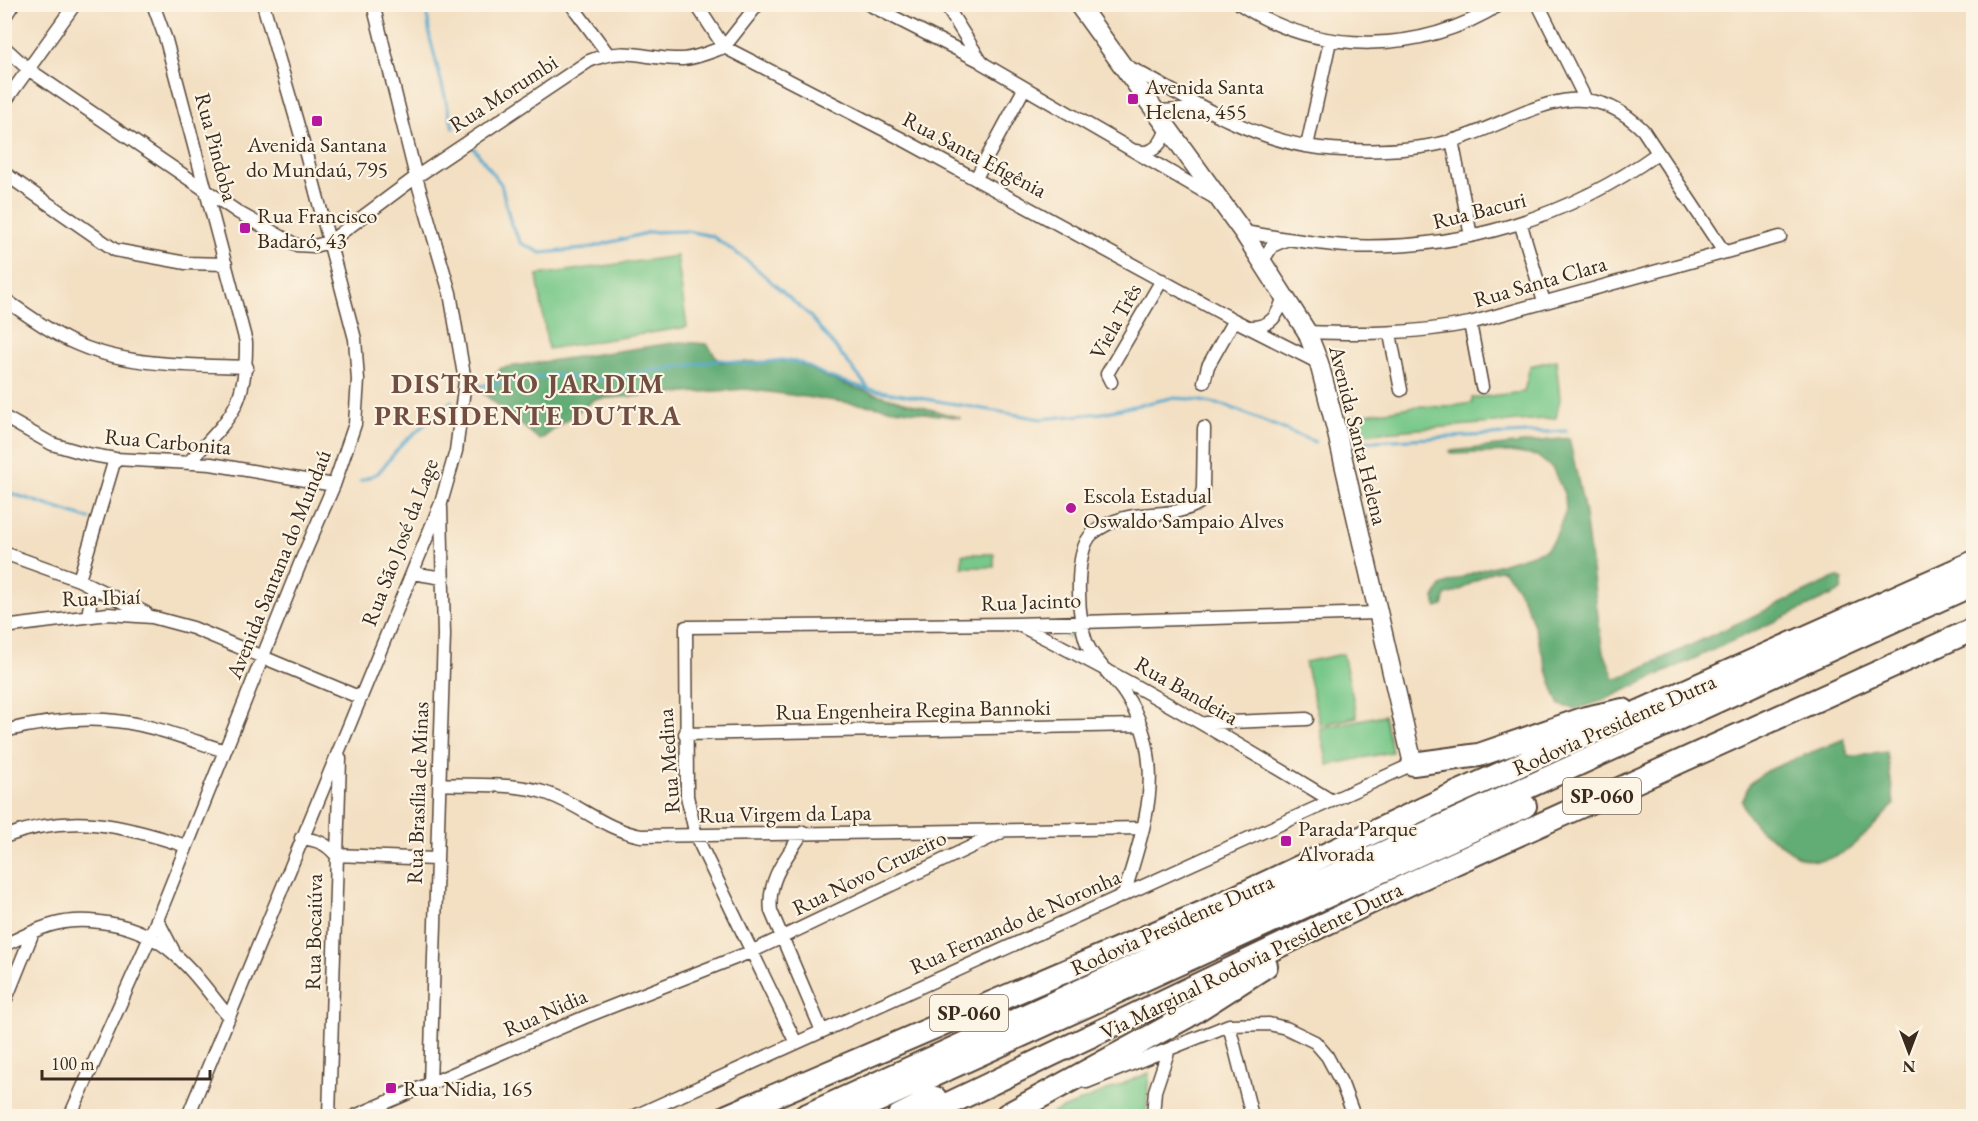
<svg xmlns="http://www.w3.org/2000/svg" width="1978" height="1121" font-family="'EB Garamond',serif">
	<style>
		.green { fill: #78c889; stroke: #5a7954; stroke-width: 1.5 }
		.forest { fill: #62ac75; stroke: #4e6b4a; stroke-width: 1.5 }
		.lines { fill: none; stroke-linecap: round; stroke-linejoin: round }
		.stream { stroke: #51a7cd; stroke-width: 3 }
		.street-casing { stroke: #574537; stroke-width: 15 }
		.secondary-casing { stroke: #574537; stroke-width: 21 }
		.highway-casing { stroke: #574537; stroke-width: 26 }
		.street { stroke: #fff; stroke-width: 12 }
		.secondary { stroke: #fff; stroke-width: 18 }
		.highway { stroke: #fff; stroke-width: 22 }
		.poi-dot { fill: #b5179e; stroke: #fcf5e5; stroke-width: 2 }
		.labels { text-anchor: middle; stroke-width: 4.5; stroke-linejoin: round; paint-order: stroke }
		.shield { fill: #fcf5e5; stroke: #75675a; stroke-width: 1.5 }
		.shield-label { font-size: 21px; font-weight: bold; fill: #3b2a1e }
		.poi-label { font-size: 22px; fill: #3b2a1e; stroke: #fcf5e5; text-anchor: start }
		.street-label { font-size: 22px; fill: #3b2a1e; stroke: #fcf5e5 }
		.district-label { font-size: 28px; font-weight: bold; letter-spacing: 1.5px; fill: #724e42; stroke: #fcf5e5 }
	</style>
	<rect width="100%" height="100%" fill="#fcf5e5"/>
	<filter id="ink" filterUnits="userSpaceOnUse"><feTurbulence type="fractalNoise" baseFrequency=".0167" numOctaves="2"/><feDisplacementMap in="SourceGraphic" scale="12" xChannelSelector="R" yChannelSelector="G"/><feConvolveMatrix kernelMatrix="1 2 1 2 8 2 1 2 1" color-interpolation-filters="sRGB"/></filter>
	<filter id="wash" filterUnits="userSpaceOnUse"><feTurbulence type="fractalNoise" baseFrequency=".008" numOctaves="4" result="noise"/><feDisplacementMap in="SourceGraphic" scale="24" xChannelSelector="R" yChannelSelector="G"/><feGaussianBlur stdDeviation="1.35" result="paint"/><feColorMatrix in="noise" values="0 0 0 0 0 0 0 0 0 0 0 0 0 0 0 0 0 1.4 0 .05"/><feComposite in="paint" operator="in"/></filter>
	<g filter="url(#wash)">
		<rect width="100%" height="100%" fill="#f3dfc2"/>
		<path class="green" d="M 677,256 L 687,327 L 548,349 L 537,275 Z
			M 1556,360 L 1560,399 L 1556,418 L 1359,434 L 1352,416 L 1418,406 L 1446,407 L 1472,403 L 1472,398 L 1524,392 L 1530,366 Z
			M 962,554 L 994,554 L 994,567 L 962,567 Z
			M 1044,628 L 1072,628 L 1075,640 Z
			M 1343,654 L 1357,717 L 1320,725 L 1305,662 Z
			M 1384,715 L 1392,752 L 1328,765 L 1320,728 Z
			M 1149,1073 L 1146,1116 L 1046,1116 Z"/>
		<path class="forest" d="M 680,342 L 707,344 L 720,362 L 795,361 L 828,378 L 855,388 L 961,418 L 746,389 L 595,399 L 540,440 L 483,393 L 501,368 Z
			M 1569,438 L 1584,508 L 1602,647 L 1614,678 L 1622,677 L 1837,577 L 1843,580 L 1841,591 L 1602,701 L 1575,709 L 1560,705 C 1539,661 1538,606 1503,570 C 1481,570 1467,592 1446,595 L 1443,606 L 1437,608 L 1434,598 L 1441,586 L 1472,573 L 1545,550 L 1555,538 L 1566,510 L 1565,496 L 1553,469 L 1537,456 L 1510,452 L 1452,454 L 1450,451 Z
			M 1844,739 L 1849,757 L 1887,752 L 1894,805 C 1871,827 1841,869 1806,859 C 1796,857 1786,847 1778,842 C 1761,832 1747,820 1742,801 L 1750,783 L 1766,771 Z"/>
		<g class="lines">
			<path class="stream" d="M 426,4 L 430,38 L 453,128
				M 473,147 L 501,184 L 511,224 L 521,243 L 541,253 L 585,249 L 650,232 L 687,231 L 712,236 L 749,262 L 810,316 L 869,389 L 1041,419 L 1102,413 L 1171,398 L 1191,399 L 1227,406 L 1315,442
				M 479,386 L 557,375 L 590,381 L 721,360 L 749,364 L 782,360 L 801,363 L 829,377 L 867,389
				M 1354,442 L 1566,431
				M 360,481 L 378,473 L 403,443 L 452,401
				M 4,491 L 90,519"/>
		</g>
	</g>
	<g filter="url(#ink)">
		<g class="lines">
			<g class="street-casing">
				<path id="street" d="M 153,4 L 166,40 L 246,342 C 247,406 230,418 189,462
					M 571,4 L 608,54
					M 696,4 L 724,47 L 902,139 L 1234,320 L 1319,363
					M 868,4 L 982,62
					M 945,4 L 982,63 L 1215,198
					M 1240,4 C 1319,57 1421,54 1501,4
					M 1538,4 L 1585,98
					M 4,18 L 13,4
					M 4,47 L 28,69 L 239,213 L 296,245 L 314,246 L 329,242 L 416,177 L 589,61 C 628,45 645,60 683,59 C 697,58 710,52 724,47
					M 724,47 L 758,4
					M 1125,65 C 1182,95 1242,135 1306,146 C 1348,153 1411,152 1451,141 C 1521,122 1578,65 1643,130 L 1724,252
					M 4,103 L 75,4
					M 1157,111 L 1204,109
					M 1452,140 L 1471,236
					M 1307,146 L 1330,41
					M 1137,151 C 1154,156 1164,141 1167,126
					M 4,173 L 115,250 L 186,263 L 226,264
					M 976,178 L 1024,89
					M 1521,225 L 1544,302
					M 1243,232 C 1277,237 1312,244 1346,246 C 1459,251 1567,218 1658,153
					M 1262,262 L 1272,246 L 1288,239
					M 4,299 C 26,314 47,330 70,341 C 124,367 189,365 247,367
					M 1470,323 L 1482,387
					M 1248,327 C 1271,328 1279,315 1284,295
					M 1307,332 C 1363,334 1415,334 1470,323 L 1780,237
					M 1390,334 L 1401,390
					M 1111,382 L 1107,374 L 1162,280
					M 1204,382 L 1208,366 L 1234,320
					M 4,417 L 52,444 L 87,454 L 115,459 L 211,464 L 334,485
					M 4,553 L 79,580 L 146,613
					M 412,573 L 443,578
					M 79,580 L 115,459
					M 88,616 L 93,587
					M 1017,624 C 1125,677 1229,738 1332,801
					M 4,627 L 108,614 L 152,617 L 193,628 L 361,698
					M 1206,723 L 1307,719
					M 4,731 C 36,723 73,718 105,720 C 146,722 187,739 225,751
					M 685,734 L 1141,725
					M 439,784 C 474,786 516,782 549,794 C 582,806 604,829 641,836 L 1143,828
					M 803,832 C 786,858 767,879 771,911 L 822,1031
					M 4,837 C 70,812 123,825 186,846
					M 301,838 C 317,840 326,843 336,855 L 435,859
					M 1124,895 C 1136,853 1154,806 1149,762 C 1147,739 1138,714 1125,694 C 1114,678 1098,665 1089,648 C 1077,627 1073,551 1092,534 C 1129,504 1168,522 1199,503 L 1203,489 L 1204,428
					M 157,919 L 173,950
					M 4,945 C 21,938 37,928 55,924 C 70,920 85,920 100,922 C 166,929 190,969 228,1016
					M 4,1004 L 33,932
					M 1229,1025 L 1252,1116
					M 796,1043 L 696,836 L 687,796 L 686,627 L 1016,624 L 1377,613
					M 1087,1082 L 1229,1025 L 1269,1024 L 1286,1028 L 1315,1042 L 1327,1056 L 1342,1084 L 1354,1116
					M 430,1085 L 444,635 L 441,507
					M 70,1116 L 151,935 L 302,559 L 334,485 L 355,424 L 358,380 L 355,339 L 303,143 L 263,4
					M 188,1116 L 441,503 L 456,451 L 465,381 L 450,293 L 416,177 L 373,4
					M 329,1116 L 340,758
					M 355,1116 L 585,1017 L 753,951 L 1000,833
					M 635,1116 L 1413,764
					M 1153,1116 L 1155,1091 L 1169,1049"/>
			</g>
			<g class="secondary-casing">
				<path id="secondary" d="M 1078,4 L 1243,232 L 1307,332 L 1319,363 L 1336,429 L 1413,764"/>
			</g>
			<g class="highway-casing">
				<path id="highway" d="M 1413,764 L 1479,755 L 1586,718 L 1623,710
					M 1007,1115 L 1188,1016 L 1266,966
					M 727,1116 L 1204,912 L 1446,798 L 1974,562
					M 805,1116 L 1974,584
					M 844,1116 L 1525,806
					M 899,1116 L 935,1098
					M 923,1116 L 1413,882 L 1974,629"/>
			</g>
			<use href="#street" class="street"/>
			<use href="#secondary" class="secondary"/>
			<use href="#highway" class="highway"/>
		</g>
	</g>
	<g class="poi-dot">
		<rect x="1127" y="93" width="12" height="12" rx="3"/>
		<rect x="311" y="115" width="12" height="12" rx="3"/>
		<rect x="239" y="222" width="12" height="12" rx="3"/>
		<circle cx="1071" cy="508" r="6"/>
		<rect x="1280" y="835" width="12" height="12" rx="3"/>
		<rect x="385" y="1082" width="12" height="12" rx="3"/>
	</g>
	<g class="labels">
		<g class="shield">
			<rect x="1563" y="778" width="78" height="36" rx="4.5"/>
			<rect x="930" y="995" width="78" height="36" rx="4.5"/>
		</g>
		<g class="shield-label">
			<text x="1602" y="803">SP-060</text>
			<text x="969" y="1020">SP-060</text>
		</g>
		<g class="poi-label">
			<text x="1145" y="94">Avenida Santa<tspan x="1145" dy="25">Helena, 455</tspan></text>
			<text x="317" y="152" text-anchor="middle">Avenida Santana<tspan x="317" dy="25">do Mundaú, 795</tspan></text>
			<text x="257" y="223">Rua Francisco<tspan x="257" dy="25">Badaró, 43</tspan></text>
			<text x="1083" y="503">Escola Estadual<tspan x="1083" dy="25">Oswaldo Sampaio Alves</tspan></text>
			<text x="1298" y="836">Parada Parque<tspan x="1298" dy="25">Alvorada</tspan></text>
			<text x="403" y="1096">Rua Nidia, 165</text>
		</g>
		<g class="street-label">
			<text transform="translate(503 93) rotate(-33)" y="8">Rua Morumbi</text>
			<text transform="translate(217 147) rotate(75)" y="8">Rua Pindoba</text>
			<text transform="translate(975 154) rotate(28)" y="8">Rua Santa Efigênia</text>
			<text transform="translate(1479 210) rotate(-14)" y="8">Rua Bacuri</text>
			<text transform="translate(1540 281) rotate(-16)" y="8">Rua Santa Clara</text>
			<text transform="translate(1115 321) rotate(-61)" y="8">Viela Três</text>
			<text transform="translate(1359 435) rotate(76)" y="8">Avenida Santa Helena</text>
			<text transform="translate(168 441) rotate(5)" y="8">Rua Carbonita</text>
			<text transform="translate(399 542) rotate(-69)" y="8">Rua São José da Lage</text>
			<text transform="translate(278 564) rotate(-68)" y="8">Avenida Santana do Mundaú</text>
			<text transform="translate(101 597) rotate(-2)" y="8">Rua Ibiaí</text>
			<text transform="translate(1031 601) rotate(-2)" y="8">Rua Jacinto</text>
			<text transform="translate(1187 690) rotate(30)" y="8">Rua Bandeira</text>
			<text transform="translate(913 709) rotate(-1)" y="8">Rua Engenheira Regina Bannoki</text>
			<text transform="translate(1614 724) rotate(-24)" y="8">Rodovia Presidente Dutra</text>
			<text transform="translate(668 761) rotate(-94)" y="8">Rua Medina</text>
			<text transform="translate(417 793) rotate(-88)" y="8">Rua Brasília de Minas</text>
			<text transform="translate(785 813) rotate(-1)" y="8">Rua Virgem da Lapa</text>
			<text transform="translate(869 872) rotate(-26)" y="8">Rua Novo Cruzeiro</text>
			<text transform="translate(1015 921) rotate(-24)" y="8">Rua Fernando de Noronha</text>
			<text transform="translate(1172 924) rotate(-24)" y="8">Rodovia Presidente Dutra</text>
			<text transform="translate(313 932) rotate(-89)" y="8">Rua Bocaiúva</text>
			<text transform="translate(1251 960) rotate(-26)" y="8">Via Marginal Rodovia Presidente Dutra</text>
			<text transform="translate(545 1012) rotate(-24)" y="8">Rua Nidia</text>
		</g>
		<g class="district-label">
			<text x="528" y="393">DISTRITO JARDIM<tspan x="528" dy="32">PRESIDENTE DUTRA</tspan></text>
		</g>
	</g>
	<rect width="1978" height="1121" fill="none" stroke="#fcf5e5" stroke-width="24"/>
	<g transform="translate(1909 1052) rotate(180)" stroke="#fcf5e5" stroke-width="4.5" paint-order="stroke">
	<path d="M0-4.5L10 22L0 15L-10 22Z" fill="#3b2a1e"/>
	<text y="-9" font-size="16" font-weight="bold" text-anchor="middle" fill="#3b2a1e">N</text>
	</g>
	<path d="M42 1070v9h168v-9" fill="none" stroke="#3b2a1e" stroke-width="3"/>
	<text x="51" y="1070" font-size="18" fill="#3b2a1e" stroke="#fcf5e5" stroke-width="4.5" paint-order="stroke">100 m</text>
</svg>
